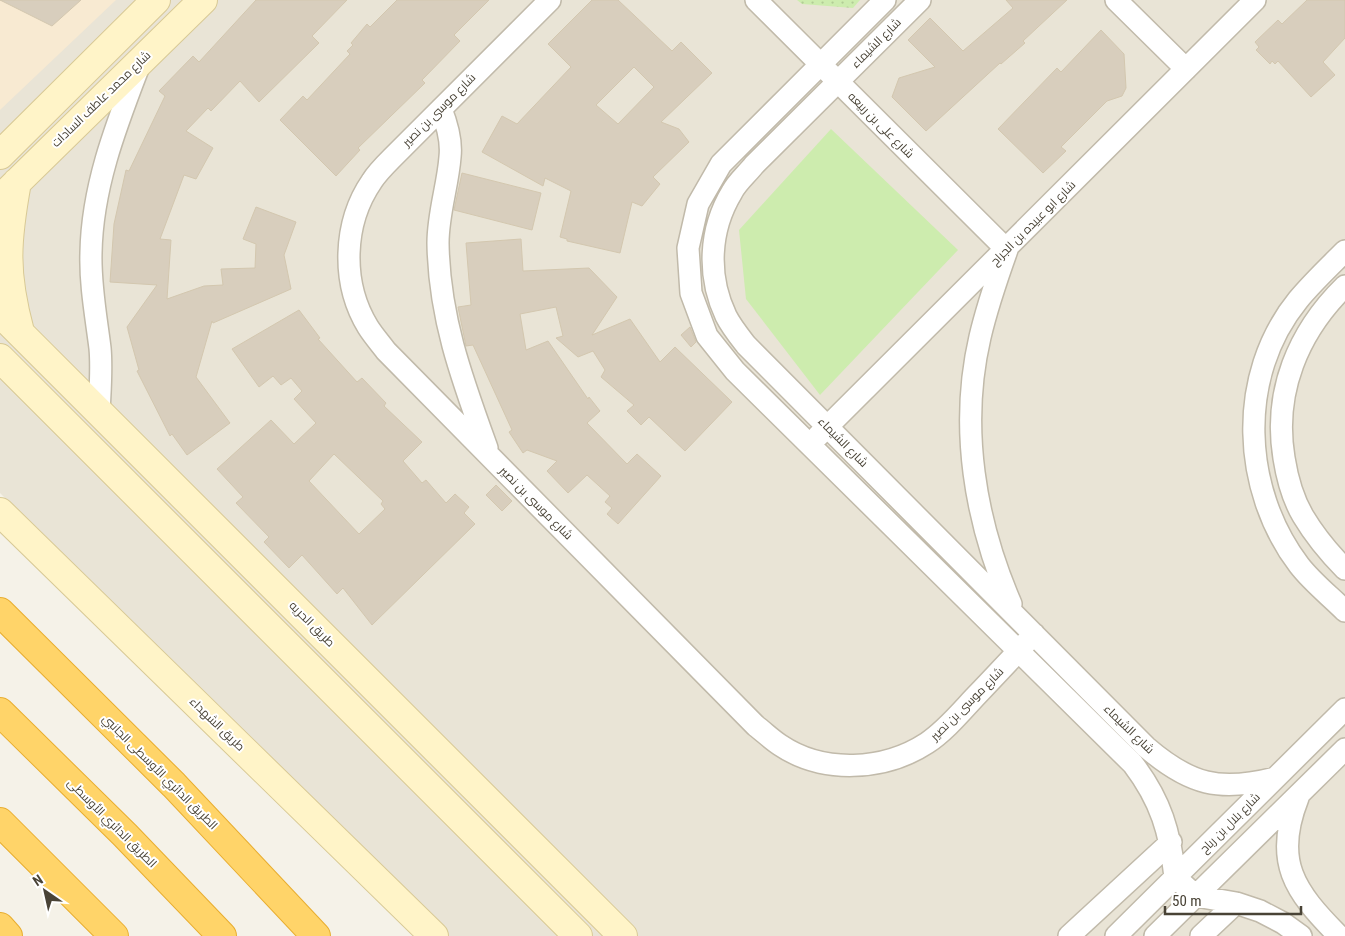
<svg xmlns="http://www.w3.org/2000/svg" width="1345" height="936" font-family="'Roboto Condensed',Cairo,sans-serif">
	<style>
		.residential { fill: #e9e4d6 }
		.commercial { fill: #f8ead2 }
		.grass { fill: #cdecae }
		.park { fill: url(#park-dots) }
		.building { fill: #d8cebd; stroke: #d3c7af; fill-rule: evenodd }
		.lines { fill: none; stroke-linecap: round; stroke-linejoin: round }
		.street-casing { stroke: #c1baaa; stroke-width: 24 }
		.secondary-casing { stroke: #d8c995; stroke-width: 30 }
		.highway-casing { stroke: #e8ad2f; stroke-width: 30 }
		.street { stroke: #fff; stroke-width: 21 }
		.secondary { stroke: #fff4c8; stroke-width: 28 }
		.highway { stroke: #ffd469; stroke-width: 28 }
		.labels { text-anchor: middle; stroke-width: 4; stroke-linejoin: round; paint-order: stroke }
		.street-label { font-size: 12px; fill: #494336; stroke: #fff }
	</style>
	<defs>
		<pattern id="park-dots" width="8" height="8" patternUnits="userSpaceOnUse" patternTransform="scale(1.25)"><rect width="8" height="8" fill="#cdecae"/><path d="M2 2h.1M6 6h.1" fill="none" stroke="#b2cc96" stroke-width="1.8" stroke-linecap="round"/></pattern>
	</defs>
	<rect width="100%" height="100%" fill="#f5f2e8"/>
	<path class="residential" d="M 0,0 L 1345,0 L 1345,936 L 446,936 L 0,493 Z"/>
	<path class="commercial" d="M 0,0 L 116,0 L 0,110 Z"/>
	<path class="grass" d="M 831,129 L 958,250 L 820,395 L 746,299 L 739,230 Z"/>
	<path class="park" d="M 797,0 L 860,0 L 853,8 L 802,4 Z"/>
	<path class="building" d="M 0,0 L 81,0 L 52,26 Z
		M 256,0 L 347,0 L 312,36 L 319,43 L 259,102 L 240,81 L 211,111 L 208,108 L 186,131 L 213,148 L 196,179 L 184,175 L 160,239 L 171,240 L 167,299 L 204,286 L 223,285 L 221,269 L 255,268 L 256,244 L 243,239 L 256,207 L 296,222 L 284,255 L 291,289 L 213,323 L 212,321 L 196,377 L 230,423 L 187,455 L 172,434 L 170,436 L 137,371 L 139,370 L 127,327 L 157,285 L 110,282 L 114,224 L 126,170 L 129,171 L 165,96 L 159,91 L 193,56 L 199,62 Z
		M 397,0 L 489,0 L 454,35 L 460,41 L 422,80 L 425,83 L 358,148 L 360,150 L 336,176 L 280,120 L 303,96 L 307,100 L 350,54 L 347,51 L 353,45 L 351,43 L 367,24 L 370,27 Z
		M 592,0 L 618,0 L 672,51 L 681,42 L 712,73 L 661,122 L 679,129 L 689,142 L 653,177 L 660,184 L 642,206 L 632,202 L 620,253 L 567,241 L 567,239 L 560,237 L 571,191 L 545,178 L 543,186 L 482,152 L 502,116 L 517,124 L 571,67 L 548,44 ZM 634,67 L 654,87 L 618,124 L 596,105 Z
		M 1006,0 L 1067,0 L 1023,41 L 1025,43 L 1001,64 L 1000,63 L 926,131 L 892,97 L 899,78 L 935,67 L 908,40 L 930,18 L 963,51 L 1013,8 Z
		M 1307,0 L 1345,0 L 1345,38 L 1323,62 L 1335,75 L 1311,97 L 1278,61 L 1275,64 L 1272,61 L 1270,64 L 1256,50 L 1259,47 L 1255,42 L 1278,20 L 1282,24 Z
		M 1101,30 L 1124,54 L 1126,88 L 1122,96 L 1107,101 L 1061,147 L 1066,151 L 1043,173 L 998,129 L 1057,68 L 1061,72 Z
		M 462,173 L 541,193 L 532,230 L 454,210 Z
		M 521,239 L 523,271 L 589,268 L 617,297 L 592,335 L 630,319 L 660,362 L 675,347 L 732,402 L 685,451 L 649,417 L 641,425 L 627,411 L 634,405 L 601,377 L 605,370 L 593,351 L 578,357 L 556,338 L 563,336 L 556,307 L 520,314 L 526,350 L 548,341 L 588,399 L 589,397 L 600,411 L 587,423 L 627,464 L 637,454 L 661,476 L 618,524 L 607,514 L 612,508 L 605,502 L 610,496 L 587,475 L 568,493 L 547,471 L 557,461 L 527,450 L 523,453 L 509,432 L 512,430 L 473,345 L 466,346 L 458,307 L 471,305 L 466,243 Z
		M 299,310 L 320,338 L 318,339 L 357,382 L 362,378 L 386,403 L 384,406 L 422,442 L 403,461 L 422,483 L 426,480 L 446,503 L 455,494 L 469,507 L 464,513 L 475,524 L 372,625 L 343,588 L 337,594 L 302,555 L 289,568 L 264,542 L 269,537 L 236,503 L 243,497 L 217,469 L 271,420 L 294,444 L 316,423 L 294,399 L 302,391 L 291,378 L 281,385 L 273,376 L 259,387 L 232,349 ZM 334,454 L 383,501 L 381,504 L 385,509 L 359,534 L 309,481 Z
		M 690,327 L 696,342 L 691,347 L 681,335 Z
		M 496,485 L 512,501 L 502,511 L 486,495 Z"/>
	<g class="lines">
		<g class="street-casing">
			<path id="street" d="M 550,0 L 392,158 C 385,165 377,173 372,181 C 343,223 341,283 368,327 C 373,335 380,343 386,351 L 756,726 C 764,732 771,739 780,745 C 823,774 884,771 927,743 C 945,731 960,713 974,698 C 994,677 1014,656 1034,634
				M 756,0 L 1007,250 C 997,278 987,307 980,337 C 959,427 975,521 1011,604
				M 885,0 L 721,164 L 698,204 L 688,248 L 691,293 L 707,336 L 735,371 L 1133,764 C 1161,801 1170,832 1175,877 L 1196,896 L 1236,903 L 1260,911 L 1283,923 L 1301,936
				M 920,0 L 754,165 C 747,174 737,182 732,192 C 709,230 707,276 726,316 C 731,326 739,336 746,345 L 1146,747 C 1190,785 1220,792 1275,778
				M 1116,0 L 1186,69
				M 441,109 C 447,124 452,140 450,157 C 448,185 438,213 438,243 C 439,317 462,379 487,448
				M 1345,251 C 1329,267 1312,283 1298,300 C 1236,376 1242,490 1299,565 C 1312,582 1330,596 1345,611
				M 1345,286 C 1298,332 1273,392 1284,458 C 1287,477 1293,499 1303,516 C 1315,536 1329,553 1345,569
				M 99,412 C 100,391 102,369 100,348 C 96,316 90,285 91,253 C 92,187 116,126 139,66
				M 818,436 L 1255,0
				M 1298,798 C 1273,861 1294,891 1339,936
				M 1069,936 L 1171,842
				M 1116,936 L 1345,709
				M 1155,936 L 1345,749
				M 1201,936 L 1236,903"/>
		</g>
		<g class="secondary-casing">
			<path id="secondary" d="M 0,155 L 156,0
				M 17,182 C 6,242 4,273 20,332
				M 0,199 L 203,0
				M 0,313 L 623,936
				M 0,358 L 578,936
				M 0,512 L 434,936"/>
		</g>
		<g class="highway-casing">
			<path id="highway" d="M 0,612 L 174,785 L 316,936
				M 0,712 L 125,835 L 222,936
				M 0,822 L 114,936
				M 0,927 L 8,936"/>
		</g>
		<use href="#street" class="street"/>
		<use href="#secondary" class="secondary"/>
		<use href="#highway" class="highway"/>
	</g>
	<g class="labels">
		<g class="street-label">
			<text transform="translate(876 43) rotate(-45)" y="4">شارع الشيماء</text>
			<text transform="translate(101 99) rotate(-44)" y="4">شارع محمد عاطف السادات</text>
			<text transform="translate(439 110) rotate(-45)" y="4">شارع موسى بن نصير</text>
			<text transform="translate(881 125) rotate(45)" y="4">شارع على بن ربيعه</text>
			<text transform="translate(1033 223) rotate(-45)" y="4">شارع ابو عبيده بن الجراح</text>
			<text transform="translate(843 442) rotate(45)" y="4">شارع الشيماء</text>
			<text transform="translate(536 503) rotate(45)" y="4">شارع موسى بن نصير</text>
			<text transform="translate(312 624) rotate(45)" y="4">طريق الحريه</text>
			<text transform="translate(967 704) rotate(-45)" y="4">شارع موسى بن نصير</text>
			<text transform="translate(217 724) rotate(44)" y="4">طريق الشهداء</text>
			<text transform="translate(1129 729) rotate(44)" y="4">شارع الشيماء</text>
			<text transform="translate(160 772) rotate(45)" y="4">الطريق الدائري الأوسطى الجانبي</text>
			<text transform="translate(112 823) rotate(45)" y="4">الطريق الدائري الأوسطى</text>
			<text transform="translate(1230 823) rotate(-45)" y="4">شارع بلال بن رباح</text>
		</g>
	</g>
	<g transform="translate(45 891) rotate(326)" stroke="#ffffff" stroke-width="4" paint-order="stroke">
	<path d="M0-4L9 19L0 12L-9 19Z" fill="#494336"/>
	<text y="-8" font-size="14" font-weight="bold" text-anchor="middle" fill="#494336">N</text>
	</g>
	<path d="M1165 906v8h136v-8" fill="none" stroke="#494336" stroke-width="2.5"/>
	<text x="1172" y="906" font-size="15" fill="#494336" stroke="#ffffff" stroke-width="4" paint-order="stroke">50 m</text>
</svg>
